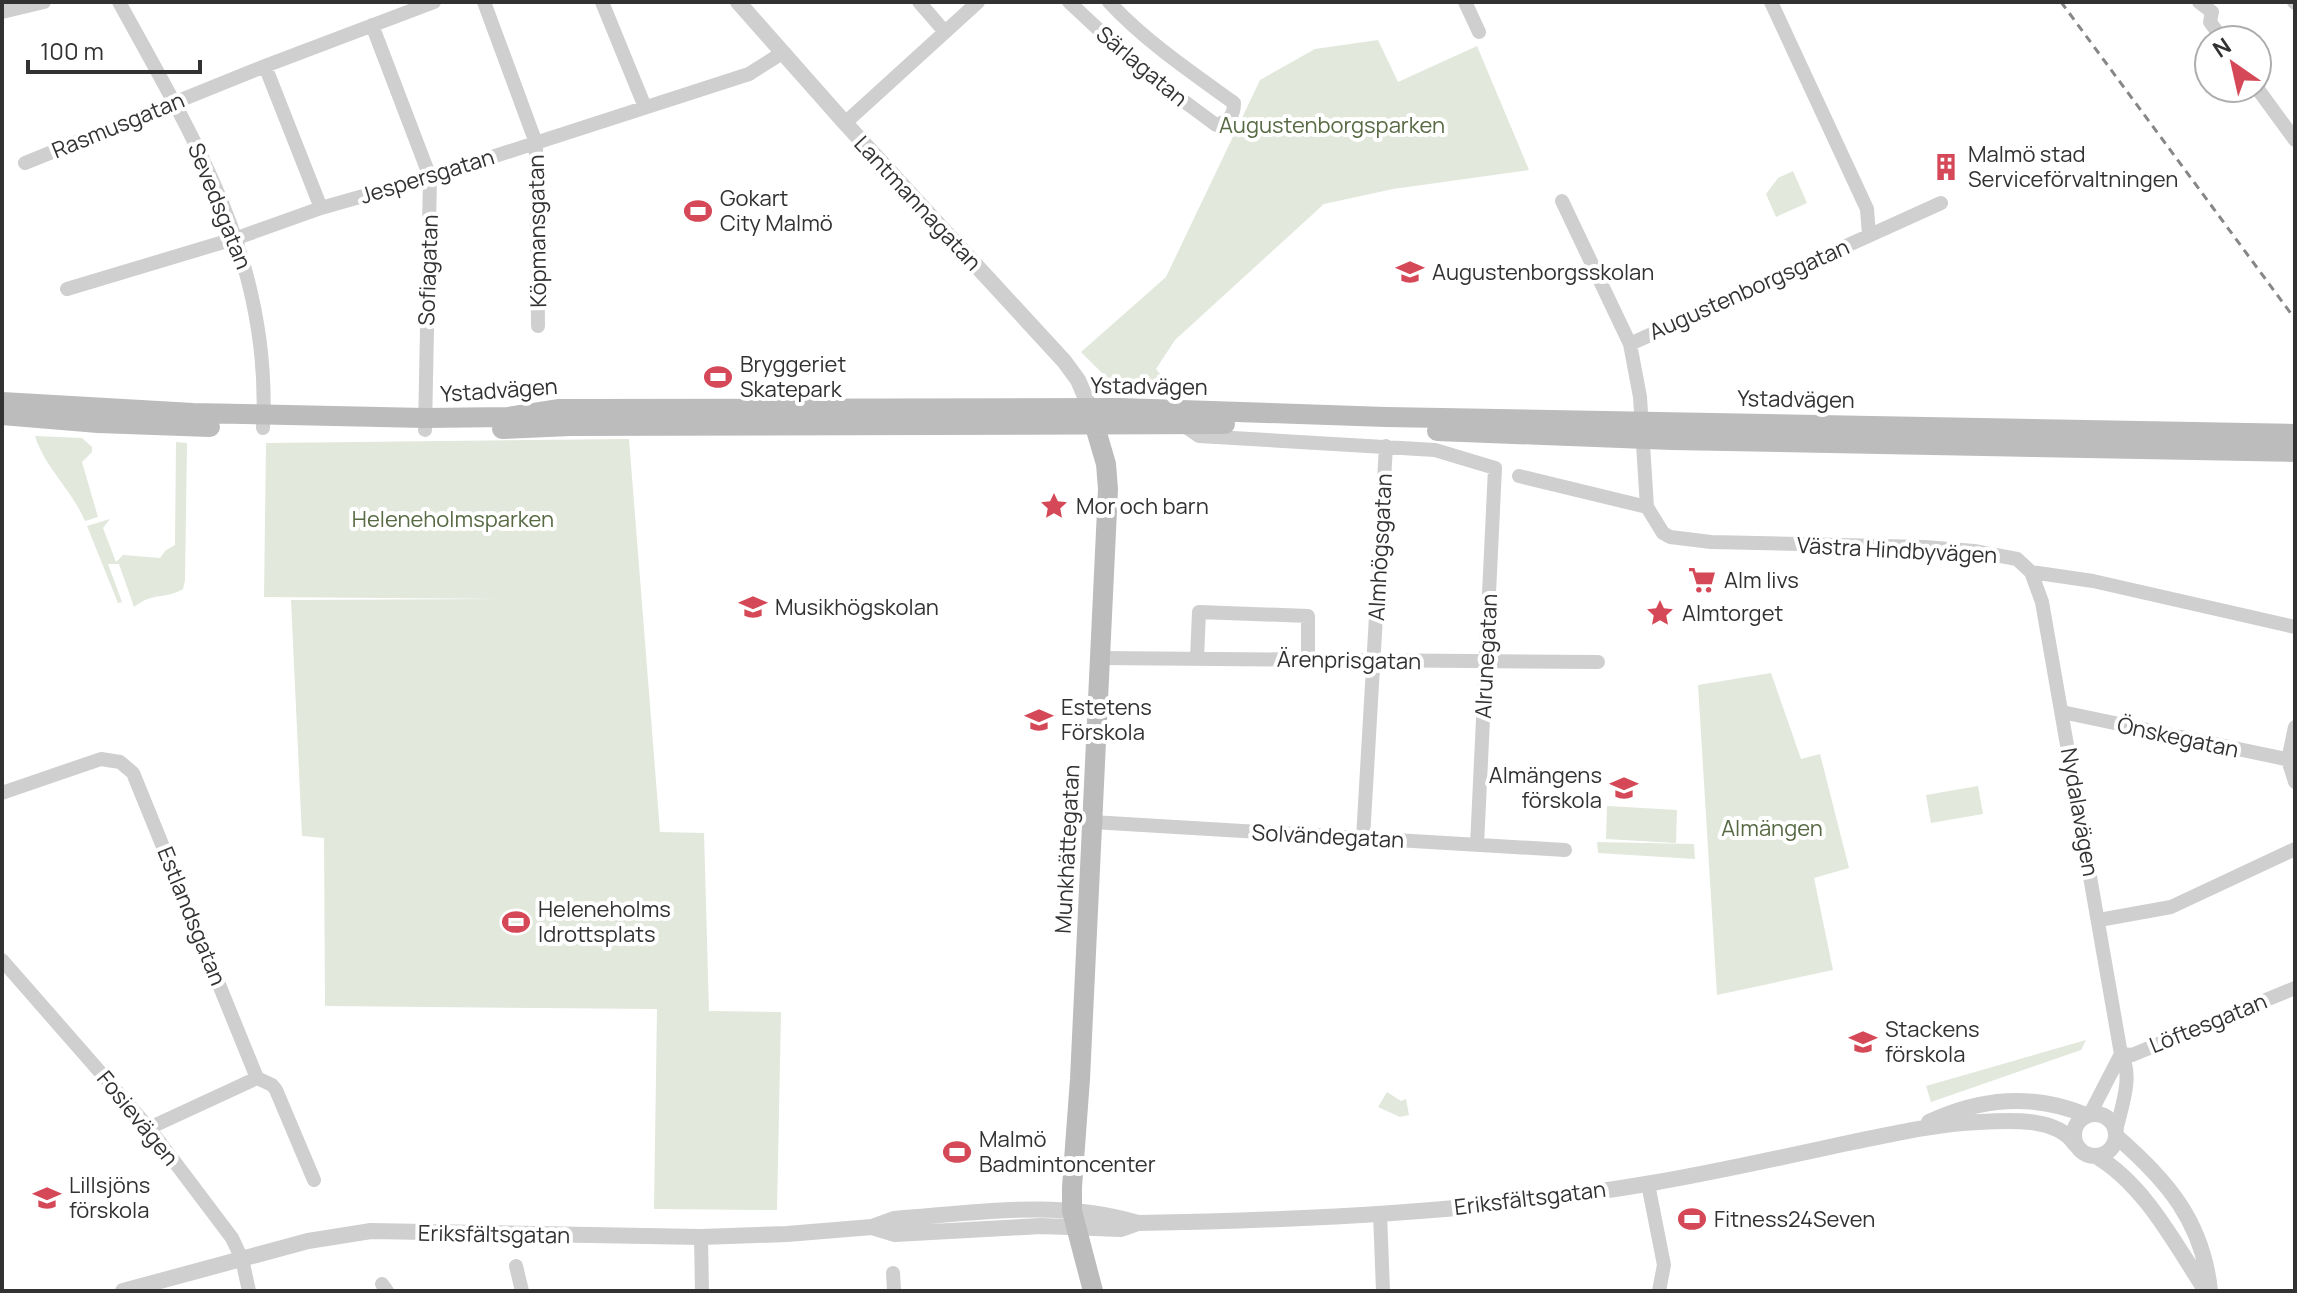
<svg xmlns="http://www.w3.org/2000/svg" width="2297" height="1293" font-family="Manrope,sans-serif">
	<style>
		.green { fill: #e2e8dc }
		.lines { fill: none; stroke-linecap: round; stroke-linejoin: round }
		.minor { stroke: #cfcfcf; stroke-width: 14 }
		.tertiary { stroke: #cfcfcf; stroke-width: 16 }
		.secondary { stroke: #bcbcbc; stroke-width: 20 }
		.rail { stroke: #878787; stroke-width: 3; stroke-dasharray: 8 6; stroke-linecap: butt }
		.labels { text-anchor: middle; stroke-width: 8; stroke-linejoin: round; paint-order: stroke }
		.street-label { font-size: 22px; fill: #323232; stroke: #fff }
		.park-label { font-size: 22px; fill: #576a43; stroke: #fff }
		.poi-label { font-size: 22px; fill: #323232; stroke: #fff; text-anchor: start }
	</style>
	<rect width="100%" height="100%" fill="#fff"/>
	<path class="green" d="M 1378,40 L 1398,82 L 1477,46 L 1529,170 L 1393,189 L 1324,204 L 1175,340 L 1156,369 L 1175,391 L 1123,386 L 1105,376 L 1081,352 L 1166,277 L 1260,80 L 1315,49 Z
		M 1793,171 L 1807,203 L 1776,217 L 1766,194 L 1778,178 Z
		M 35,436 L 82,438 L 92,447 L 92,452 L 82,462 L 98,517 L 85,521 C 72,490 45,468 35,436 Z
		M 629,439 L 660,832 L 704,833 L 709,1011 L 781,1012 L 777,1210 L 654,1209 L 657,1009 L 325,1006 L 324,838 L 302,836 L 291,600 L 505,599 L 264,597 L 266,443 Z
		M 176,442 L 187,443 L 185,580 L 183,589 C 165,600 155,591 134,607 L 119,564 L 108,564 L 122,602 L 118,603 L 87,526 L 110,519 L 103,528 L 116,562 L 123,555 L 160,558 L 166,550 L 175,545 Z
		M 1771,673 L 1801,759 L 1820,754 L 1849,868 L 1814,878 L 1833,970 L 1717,995 L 1698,685 Z
		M 1978,786 L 1983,814 L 1931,823 L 1926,795 Z
		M 1607,806 L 1677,810 L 1676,843 L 1606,839 Z
		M 1597,842 L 1694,844 L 1695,859 L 1598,853 Z
		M 2086,1040 L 2081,1050 L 1931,1102 L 1926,1086 Z
		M 1387,1092 L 1401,1101 L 1406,1099 L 1409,1115 L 1400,1117 L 1378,1107 Z"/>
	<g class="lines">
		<path class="minor" d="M 119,2 C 195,141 272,262 263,428
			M 484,2 L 536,143 L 538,326
			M 602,2 L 645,107
			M 919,2 L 945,32
			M 1069,2 L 1142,70 L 1216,125 C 1228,121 1234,117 1234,103 C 1191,72 1145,41 1109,2
			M 1465,2 L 1479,32
			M 1771,2 L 1867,209 L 1869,235
			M 2199,2 L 2212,12
			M 2294,2 L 2295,3
			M 2,12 L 44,2
			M 2212,12 L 2210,22 L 2223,40
			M 372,25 L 430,177 L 425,430
			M 265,66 L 321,208
			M 2257,88 L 2295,140
			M 845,123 L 978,2
			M 25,163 L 265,66 L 434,2
			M 1562,201 L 1630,344 L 1640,397 L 1647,507 L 1663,533 L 1670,537 L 1711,542 L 1925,547 L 1974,551 L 2017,559 L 2031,572 L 2093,581 L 2295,627
			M 67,289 L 237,238 L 321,208 L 430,177 L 749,74 L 782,53
			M 1630,344 L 1941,203
			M 1183,425 L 1199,436 L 1435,450 L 1495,468 L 1477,845
			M 1519,476 L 1647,507
			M 2031,572 L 2042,602 L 2121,1054 C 2134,1076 2121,1108 2116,1131
			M 1100,658 L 1598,662
			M 1197,658 L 1199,612 L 1308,616 L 1308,659
			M 2062,712 L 2295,761
			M 2295,727 L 2288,760 L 2295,782
			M 2,793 L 101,759 L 120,762 L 133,773 L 257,1078 L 272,1085 L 276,1090 L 314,1180
			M 1092,822 L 1565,850
			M 1363,838 L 1386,446
			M 2099,920 L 2171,907 L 2295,849
			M 2,960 L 149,1128 L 232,1238 L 242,1259 L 249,1291
			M 2121,1054 L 2132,1055 L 2295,988
			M 2090,1114 L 2121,1054
			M 149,1128 L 257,1078
			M 1648,1184 L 1664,1265 L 1659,1291
			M 1380,1213 L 1383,1291
			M 701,1237 L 702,1291
			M 516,1266 L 522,1291
			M 893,1273 L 894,1291
			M 382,1284 L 387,1291"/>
		<path class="tertiary" d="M 738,2 L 845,123 L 1064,361 L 1078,380 L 1090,408
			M2074 1135a21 21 0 1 1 42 0a21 21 0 1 1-42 0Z
			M 1929,1122 C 1981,1098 2032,1093 2086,1115
			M 2116,1136 C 2167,1180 2203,1222 2210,1291
			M 2096,1156 C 2145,1185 2175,1244 2206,1291
			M 872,1227 L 895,1234 L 1041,1226 L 1121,1229 L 1138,1223 C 1309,1220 1483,1212 1652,1183 C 1717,1172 1783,1157 1848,1143 C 1892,1134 1934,1124 1979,1122 C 2009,1120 2057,1117 2075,1144
			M 123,1291 L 308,1241 L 371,1231 L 701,1237 L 787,1234 L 872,1227 L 894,1219 C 974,1213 1059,1199 1138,1223"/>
		<path class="secondary" d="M 2,402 L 193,413 L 425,418 L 508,417 L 558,409 L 1121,408 L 1386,417 L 2295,434
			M 1091,413 L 1106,464 L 1108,489 L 1080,1079 L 1072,1187 L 1072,1211 L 1093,1291
			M 2,415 L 98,423 L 210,427
			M 502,429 L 571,426 L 1225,424
			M 1437,431 L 1672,440 L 2295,452"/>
		<path class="rail" d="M 2061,2 L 2295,319"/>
	</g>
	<defs>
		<g id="building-bare" transform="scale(2.16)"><path d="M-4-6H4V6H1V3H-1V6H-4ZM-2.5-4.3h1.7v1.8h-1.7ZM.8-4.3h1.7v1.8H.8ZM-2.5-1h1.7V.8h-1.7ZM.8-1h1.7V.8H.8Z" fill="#d54857" stroke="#fff" stroke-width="2.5" paint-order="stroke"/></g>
		<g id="stadium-bare" transform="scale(2.16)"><path d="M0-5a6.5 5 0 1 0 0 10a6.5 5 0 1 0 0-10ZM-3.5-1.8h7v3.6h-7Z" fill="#d54857" stroke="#fff" stroke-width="2.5" paint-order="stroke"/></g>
		<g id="school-bare" transform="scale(2.16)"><path d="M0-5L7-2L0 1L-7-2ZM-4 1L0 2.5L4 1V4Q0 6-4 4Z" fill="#d54857" stroke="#fff" stroke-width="2.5" paint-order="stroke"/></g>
		<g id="sight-bare" transform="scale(2.16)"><path d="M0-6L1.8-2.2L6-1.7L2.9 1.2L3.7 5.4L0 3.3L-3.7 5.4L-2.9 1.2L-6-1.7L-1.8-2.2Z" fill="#d54857" stroke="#fff" stroke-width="2.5" paint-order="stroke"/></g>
		<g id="supermarket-bare" transform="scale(2.16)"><path d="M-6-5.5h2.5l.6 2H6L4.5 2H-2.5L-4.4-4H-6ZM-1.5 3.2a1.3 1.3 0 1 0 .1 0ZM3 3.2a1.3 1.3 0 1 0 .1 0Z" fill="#d54857" stroke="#fff" stroke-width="2.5" paint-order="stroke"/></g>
		<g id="university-bare" transform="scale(2.16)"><path d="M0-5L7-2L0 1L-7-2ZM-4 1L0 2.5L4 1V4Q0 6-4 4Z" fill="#d54857" stroke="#fff" stroke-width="2.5" paint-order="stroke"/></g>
	</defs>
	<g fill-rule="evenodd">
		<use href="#building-bare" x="1946" y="167"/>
		<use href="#stadium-bare" x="698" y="211"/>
		<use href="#school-bare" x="1410" y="272"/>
		<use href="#stadium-bare" x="718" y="377"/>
		<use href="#sight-bare" x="1054" y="506"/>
		<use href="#supermarket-bare" x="1702" y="580"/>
		<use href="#university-bare" x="753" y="607"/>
		<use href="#sight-bare" x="1660" y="613"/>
		<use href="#school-bare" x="1039" y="720"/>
		<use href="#school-bare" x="1624" y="788"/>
		<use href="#stadium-bare" x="516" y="922"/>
		<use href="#school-bare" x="1863" y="1042"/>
		<use href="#stadium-bare" x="957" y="1152"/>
		<use href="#school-bare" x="47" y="1198"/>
		<use href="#stadium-bare" x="1692" y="1219"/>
	</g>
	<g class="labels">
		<g class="street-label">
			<text transform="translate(1142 66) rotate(40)" y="8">Särlagatan</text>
			<text transform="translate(118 125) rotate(-22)" y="8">Rasmusgatan</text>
			<text transform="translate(427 176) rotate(-17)" y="8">Jespersgatan</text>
			<text transform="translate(918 203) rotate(47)" y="8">Lantmannagatan</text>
			<text transform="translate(220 206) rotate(68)" y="8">Sevedsgatan</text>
			<text transform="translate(537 231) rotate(-91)" y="8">Köpmansgatan</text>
			<text transform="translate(428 270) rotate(-88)" y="8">Sofiagatan</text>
			<text transform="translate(1749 289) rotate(-24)" y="8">Augustenborgsgatan</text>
			<text transform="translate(1149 386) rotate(1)" y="8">Ystadvägen</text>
			<text transform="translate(499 390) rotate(-4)" y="8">Ystadvägen</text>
			<text transform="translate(1796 399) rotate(1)" y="8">Ystadvägen</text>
			<text transform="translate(1380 547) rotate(-87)" y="8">Almhögsgatan</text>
			<text transform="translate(1897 550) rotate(3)" y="8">Västra Hindbyvägen</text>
			<text transform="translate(1486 656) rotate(-87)" y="8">Alrunegatan</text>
			<text transform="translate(1349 660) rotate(1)" y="8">Ärenprisgatan</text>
			<text transform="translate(2178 737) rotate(12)" y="8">Önskegatan</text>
			<text transform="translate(2080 812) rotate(80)" y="8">Nydalavägen</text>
			<text transform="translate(1328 836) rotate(3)" y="8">Solvändegatan</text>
			<text transform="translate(1067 849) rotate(-87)" y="8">Munkhättegatan</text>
			<text transform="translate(192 916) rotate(68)" y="8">Estlandsgatan</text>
			<text transform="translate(2208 1023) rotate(-22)" y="8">Löftesgatan</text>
			<text transform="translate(138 1118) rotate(51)" y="8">Fosievägen</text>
			<text transform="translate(1530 1198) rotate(-7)" y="8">Eriksfältsgatan</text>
			<text transform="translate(494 1234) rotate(1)" y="8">Eriksfältsgatan</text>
		</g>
		<g class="park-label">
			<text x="1332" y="133">Augustenborgsparken</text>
			<text x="453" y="527">Heleneholmsparken</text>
			<text x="1772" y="836">Almängen</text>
		</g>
		<g class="poi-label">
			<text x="1968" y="162">Malmö stad<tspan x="1968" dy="25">Serviceförvaltningen</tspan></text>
			<text x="720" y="206">Gokart<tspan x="720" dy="25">City Malmö</tspan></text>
			<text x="1432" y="280">Augustenborgsskolan</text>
			<text x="740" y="372">Bryggeriet<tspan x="740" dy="25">Skatepark</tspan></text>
			<text x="1076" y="514">Mor och barn</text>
			<text x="1724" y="588">Alm livs</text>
			<text x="775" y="615">Musikhögskolan</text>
			<text x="1682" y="621">Almtorget</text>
			<text x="1061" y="715">Estetens<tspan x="1061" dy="25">Förskola</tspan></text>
			<text x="1602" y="783" text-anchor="end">Almängens<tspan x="1602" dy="25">förskola</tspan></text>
			<text x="538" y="917">Heleneholms<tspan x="538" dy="25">Idrottsplats</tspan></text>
			<text x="1885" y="1037">Stackens<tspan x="1885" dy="25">förskola</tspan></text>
			<text x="979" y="1147">Malmö<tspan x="979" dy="25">Badmintoncenter</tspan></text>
			<text x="69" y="1193">Lillsjöns<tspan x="69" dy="25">förskola</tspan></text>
			<text x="1714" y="1227">Fitness24Seven</text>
		</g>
	</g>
	<rect width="2297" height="1293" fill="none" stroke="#323232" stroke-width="8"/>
	<g transform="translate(2233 64) rotate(326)"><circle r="38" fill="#ffffff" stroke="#adadad" stroke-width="2"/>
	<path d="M0-6L14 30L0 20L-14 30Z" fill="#d54857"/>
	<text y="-12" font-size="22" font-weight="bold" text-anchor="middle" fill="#323232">N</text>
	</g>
	<path d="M28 60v12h172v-12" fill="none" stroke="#323232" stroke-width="4"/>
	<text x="40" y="60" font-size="24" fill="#323232" stroke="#ffffff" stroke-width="6" paint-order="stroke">100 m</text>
</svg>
